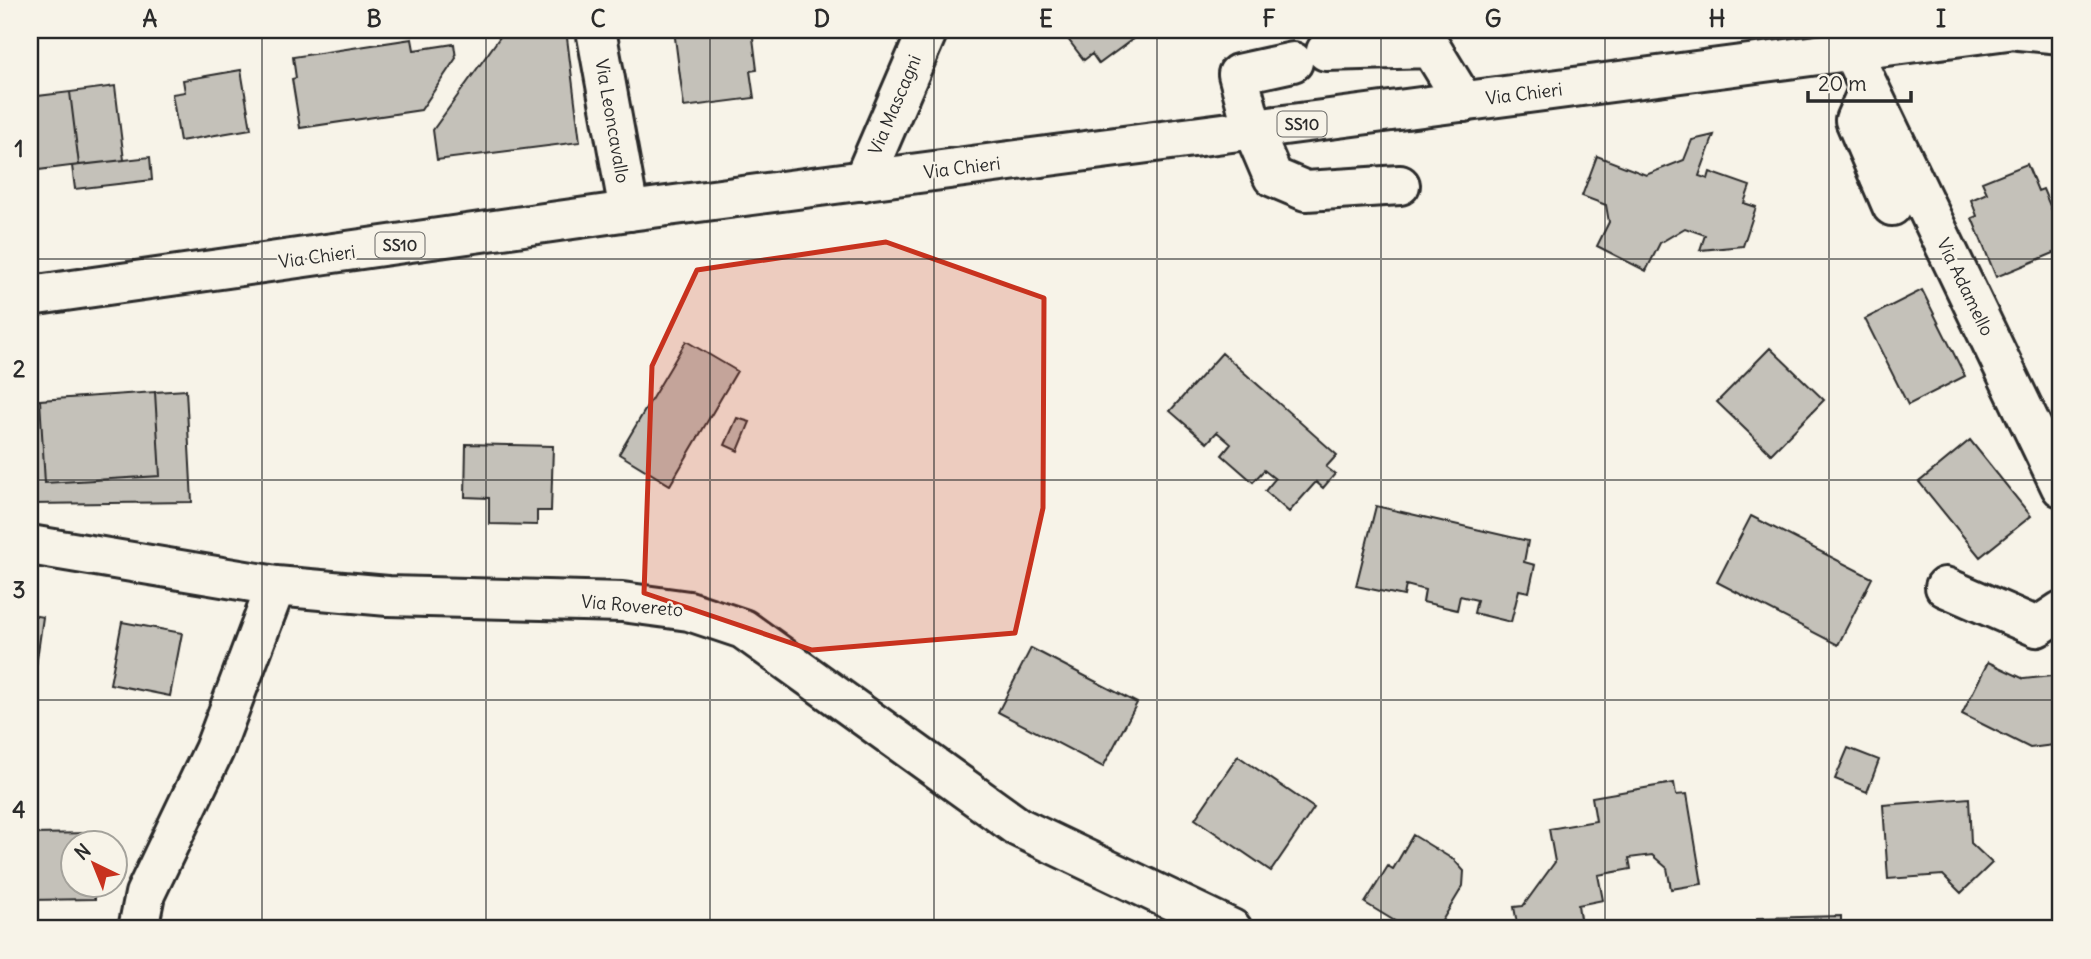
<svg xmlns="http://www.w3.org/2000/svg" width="2091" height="959" font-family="Delius,sans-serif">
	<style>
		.building { fill: #c4c1b9; stroke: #2b2b2b; stroke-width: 2 }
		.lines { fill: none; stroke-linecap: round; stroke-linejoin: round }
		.minor-casing { stroke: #2b2b2b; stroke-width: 44 }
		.major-casing { stroke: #2b2b2b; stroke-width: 44 }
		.minor { stroke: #f7f3e8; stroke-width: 38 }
		.major { stroke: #f7f3e8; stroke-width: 38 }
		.marked { fill: #c8321e; fill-opacity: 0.2; stroke: #c8321e; stroke-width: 5; stroke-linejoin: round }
		.grid { fill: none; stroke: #2b2b2b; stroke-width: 2; stroke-opacity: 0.55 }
		.labels { text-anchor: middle; stroke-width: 5; stroke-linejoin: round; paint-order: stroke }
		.shield { fill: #f7f3e8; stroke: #686764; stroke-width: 2 }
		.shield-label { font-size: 16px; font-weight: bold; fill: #2b2b2b }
		.street-label { font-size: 18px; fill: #2b2b2b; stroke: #f7f3e8 }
		.neatline { fill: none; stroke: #2b2b2b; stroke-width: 2.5 }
		.grid-label { font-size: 23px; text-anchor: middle; font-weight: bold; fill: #2b2b2b }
	</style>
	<rect width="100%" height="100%" fill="#f7f3e8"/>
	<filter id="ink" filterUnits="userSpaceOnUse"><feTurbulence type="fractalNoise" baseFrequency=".0143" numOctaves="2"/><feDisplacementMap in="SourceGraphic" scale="14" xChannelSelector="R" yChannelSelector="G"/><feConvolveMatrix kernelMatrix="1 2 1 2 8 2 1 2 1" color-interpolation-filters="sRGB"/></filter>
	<g filter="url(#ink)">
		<path class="building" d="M 505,30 L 566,30 L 580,142 L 437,160 L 433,130 Z
			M 674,30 L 752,30 L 757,70 L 750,71 L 754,98 L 684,107 Z
			M 1023,30 L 1051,30 L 1038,40 L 1032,32 L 1027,36 Z
			M 1061,30 L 1145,30 L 1099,64 L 1092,54 L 1084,60 Z
			M 412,39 L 414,50 L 454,44 L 456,58 L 421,110 L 300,128 L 292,79 L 296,78 L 293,57 Z
			M 241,70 L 251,129 L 180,141 L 172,94 L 185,92 L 183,80 Z
			M 115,86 L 124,160 L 79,165 L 70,92 Z
			M 70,92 L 79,165 L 30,171 L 30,97 Z
			M 1714,135 L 1699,176 L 1708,179 L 1710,172 L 1750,186 L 1744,203 L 1756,207 L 1743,246 L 1700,250 L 1705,235 L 1685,228 L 1660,243 L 1646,271 L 1597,246 L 1609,222 L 1606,205 L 1582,196 L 1597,156 L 1646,175 L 1684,160 L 1692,140 Z
			M 150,157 L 152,180 L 75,189 L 72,166 Z
			M 2027,164 L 2038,191 L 2043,189 L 2061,232 L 2061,250 L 1996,277 L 1972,218 L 1977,216 L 1971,200 L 1987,193 L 1982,182 Z
			M 1922,290 L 1965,376 L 1908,405 L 1865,319 Z
			M 686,341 L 737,371 L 670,485 L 619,454 Z
			M 1770,348 L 1824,400 L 1771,454 L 1717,402 Z
			M 1222,353 L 1337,455 L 1326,467 L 1335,474 L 1323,488 L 1316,482 L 1289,512 L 1265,491 L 1275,479 L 1264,470 L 1253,482 L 1222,455 L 1231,444 L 1217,432 L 1207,443 L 1170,411 Z
			M 186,390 L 192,502 L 30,504 L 30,400 L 40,400 L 45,483 L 160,476 L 155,392 Z
			M 155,392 L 160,476 L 45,483 L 40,400 Z
			M 737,418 L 750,422 L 738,451 L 725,445 Z
			M 1970,440 L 2031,516 L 1980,557 L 1919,482 Z
			M 466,444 L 553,446 L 551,511 L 537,511 L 537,525 L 489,524 L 489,498 L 465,497 Z
			M 1376,506 L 1528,541 L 1524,562 L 1535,565 L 1529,592 L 1519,590 L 1511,622 L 1474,613 L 1477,600 L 1460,596 L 1457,610 L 1423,602 L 1425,590 L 1406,585 L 1404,596 L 1356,586 Z
			M 1751,516 L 1872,578 L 1838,645 L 1717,582 Z
			M 30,601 L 34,602 L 31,615 L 43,617 L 36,666 L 30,665 Z
			M 122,622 L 182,633 L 170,696 L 110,684 Z
			M 1031,648 L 1137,703 L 1103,767 L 998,712 Z
			M 1988,662 L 2024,679 L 2061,675 L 2061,744 L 2030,748 L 1962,714 Z
			M 1848,748 L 1879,760 L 1867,792 L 1835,779 Z
			M 1238,756 L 1314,808 L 1271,871 L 1195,819 Z
			M 1674,783 L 1676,795 L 1687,794 L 1702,884 L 1671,889 L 1667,868 L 1652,855 L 1629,858 L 1631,869 L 1598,875 L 1603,900 L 1578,905 L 1581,925 L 1589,924 L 1590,929 L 1518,929 L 1514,907 L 1523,906 L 1555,862 L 1549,829 L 1596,821 L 1592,797 Z
			M 1969,798 L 1971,843 L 1992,863 L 1961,893 L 1943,875 L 1888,879 L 1883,805 Z
			M 94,833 L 94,844 L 74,844 L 74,886 L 95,886 L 95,899 L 30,900 L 30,834 Z
			M 1413,835 L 1454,860 L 1464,871 L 1463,886 L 1437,929 L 1408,929 L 1365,903 L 1388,866 L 1393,869 Z
			M 1841,916 L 1841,929 L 1758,929 L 1757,918 Z"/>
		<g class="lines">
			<g class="minor-casing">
				<path id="minor" d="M 596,30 L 629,211
					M 1326,51 L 1431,48 L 1464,102
					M 1852,52 L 2061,487
					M 1293,62 L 1238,74 L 1253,130 L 1273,177 L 1306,191 L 1400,185
					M 1869,88 L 1855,120 L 1892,206
					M 863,181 L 928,30
					M 30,545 L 276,586 L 388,596 L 622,602 L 689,611 L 743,629 L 1018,827 L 1232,929
					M 1945,587 L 2037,627 L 2061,611
					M 138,929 L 145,894 L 214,750 L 276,586"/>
			</g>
			<g class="major-casing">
				<path id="major" d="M 2019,30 L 2061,34
					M 30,296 L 629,211 L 2008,30"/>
			</g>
			<use href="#minor" class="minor"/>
			<use href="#major" class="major"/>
		</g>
	</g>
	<path class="marked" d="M 886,242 L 1044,298 L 1043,508 L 1015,633 L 812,650 L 644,593 L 652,366 L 697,270 Z"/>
	<path class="grid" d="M 262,30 L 262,929M 486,30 L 486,929M 710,30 L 710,929M 934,30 L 934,929M 1157,30 L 1157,929M 1381,30 L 1381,929M 1605,30 L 1605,929M 1829,30 L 1829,929M 30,259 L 2061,259M 30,480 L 2061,480M 30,700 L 2061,700"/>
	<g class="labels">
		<g class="shield">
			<rect x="1277.5" y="111.5" width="49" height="25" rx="5"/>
			<rect x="375.5" y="232.5" width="49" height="25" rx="5"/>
		</g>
		<g class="shield-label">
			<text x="1302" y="130">SS10</text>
			<text x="400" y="251">SS10</text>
		</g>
		<g class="street-label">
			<text transform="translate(1524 94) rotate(-7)" y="6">Via Chieri</text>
			<text transform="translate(895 105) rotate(-67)" y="6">Via Mascagni</text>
			<text transform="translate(612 121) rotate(80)" y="6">Via Leoncavallo</text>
			<text transform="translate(962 168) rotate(-7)" y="6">Via Chieri</text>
			<text transform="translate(317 257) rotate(-8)" y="6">Via Chieri</text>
			<text transform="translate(1965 287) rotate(64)" y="6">Via Adamello</text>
			<text transform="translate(632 606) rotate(5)" y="6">Via Rovereto</text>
		</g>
	</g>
	<rect width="2091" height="959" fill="none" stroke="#f7f3e8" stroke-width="77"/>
	<g transform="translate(94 864) rotate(317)"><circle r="33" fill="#f7f3e8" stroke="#a5a39c" stroke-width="2"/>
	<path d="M0-5L12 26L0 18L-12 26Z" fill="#c8321e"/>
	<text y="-10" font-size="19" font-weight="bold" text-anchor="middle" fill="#2b2b2b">N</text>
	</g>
	<path d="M1808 91v10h103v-10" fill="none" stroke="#2b2b2b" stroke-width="3.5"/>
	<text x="1818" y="91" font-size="21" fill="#2b2b2b" stroke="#f7f3e8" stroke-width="5" paint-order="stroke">20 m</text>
	<rect x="38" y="38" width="2014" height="882" class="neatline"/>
	<g class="grid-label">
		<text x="150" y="27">A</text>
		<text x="374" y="27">B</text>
		<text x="598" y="27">C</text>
		<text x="822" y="27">D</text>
		<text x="1046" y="27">E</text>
		<text x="1269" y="27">F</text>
		<text x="1493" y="27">G</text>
		<text x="1717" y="27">H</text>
		<text x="1941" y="27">I</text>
		<text x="19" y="157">1</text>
		<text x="19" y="377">2</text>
		<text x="19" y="598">3</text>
		<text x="19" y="818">4</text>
	</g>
</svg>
